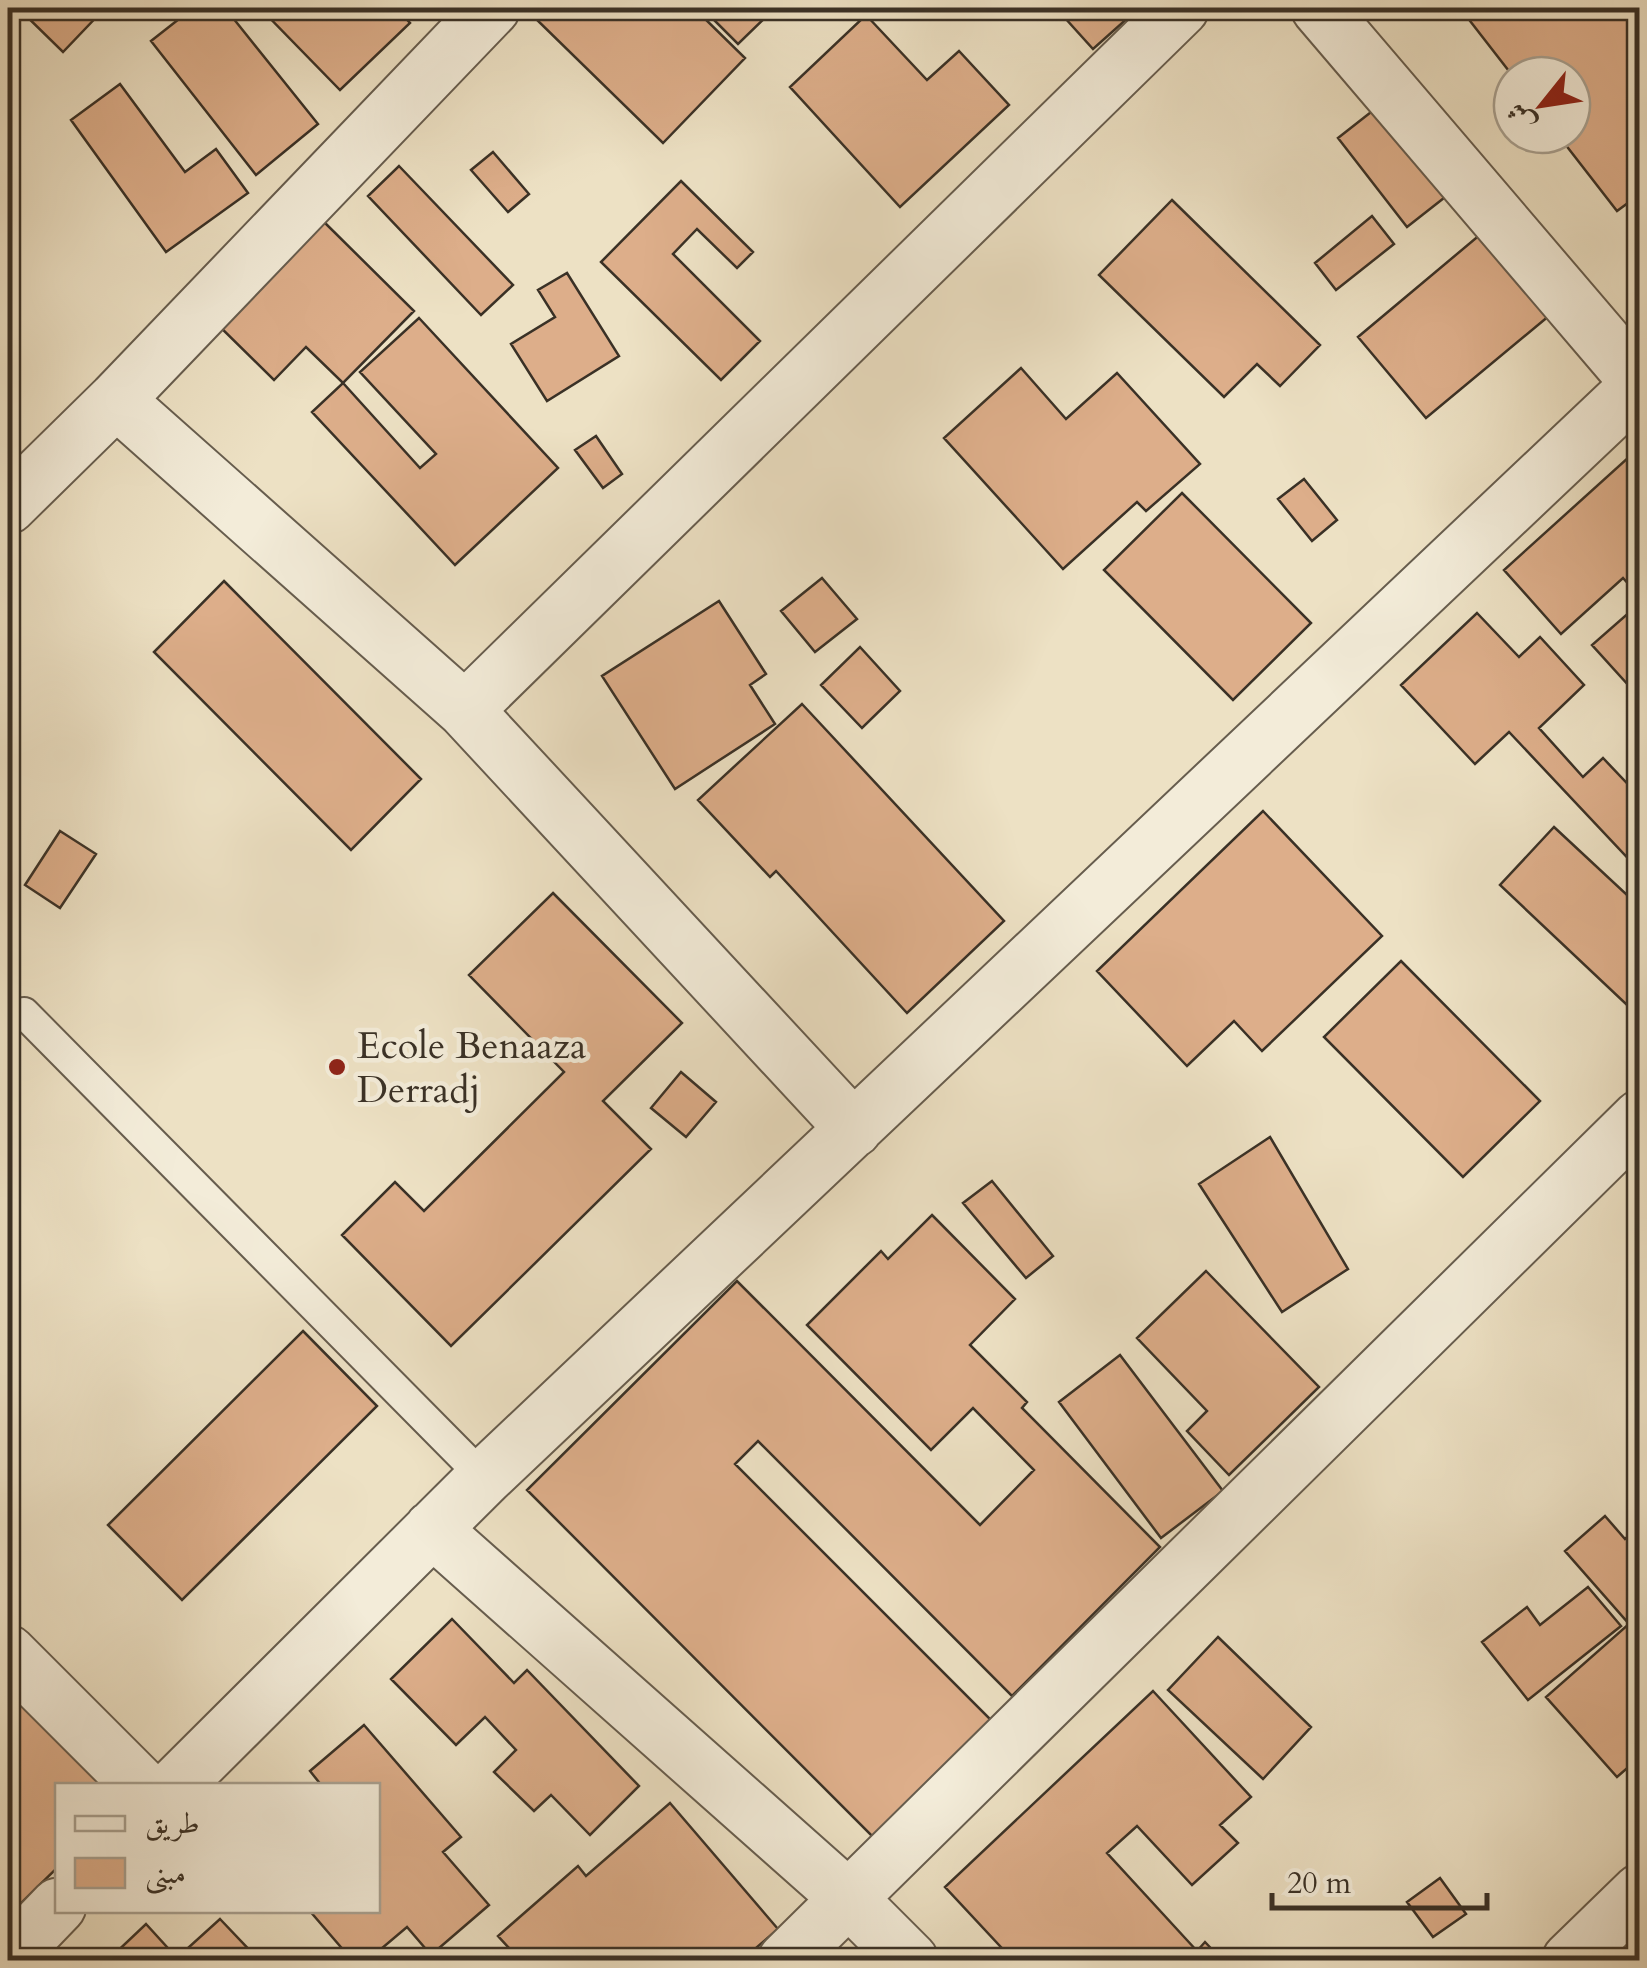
<svg xmlns="http://www.w3.org/2000/svg" width="1647" height="1968" font-family="Cardo,Amiri,serif">
	<style>
		.building { fill: #ddae8a; stroke: #3a3126; stroke-width: 2.5 }
		.lines { fill: none; stroke-linecap: round; stroke-linejoin: round }
		.lane-casing { stroke: #675d4e; stroke-width: 34 }
		.street-casing { stroke: #675d4e; stroke-width: 59 }
		.lane { stroke: #f3ecd9; stroke-width: 30 }
		.street { stroke: #f3ecd9; stroke-width: 55 }
		.poi-dot { fill: #8f2418; stroke: #f3ecd9; stroke-width: 4 }
		.labels { text-anchor: middle; stroke-width: 9; stroke-linejoin: round; paint-order: stroke }
		.poi-label { font-size: 38px; fill: #3a3126; stroke: #f3ecd9; text-anchor: start }
	</style>
	<rect width="100%" height="100%" fill="#ede1c4"/>
	<filter id="stains"><feTurbulence type="fractalNoise" baseFrequency=".002" numOctaves="4"/><feColorMatrix values="0 0 0 0 .2 0 0 0 0 .09 0 0 0 0 .02 0 0 0 .5 -.17"/></filter>
	<radialGradient id="worn" r=".72"><stop offset=".6" stop-color="#630" stop-opacity="0"/><stop offset="1" stop-color="#630" stop-opacity=".3"/></radialGradient>
	<path class="building" d="M 18,8 L 105,8 L 63,52 Z
		M 193,8 L 225,8 L 318,124 L 256,175 L 151,41 Z
		M 260,8 L 408,8 L 402,14 L 410,23 L 340,90 Z
		M 545,8 L 694,8 L 745,58 L 663,143 L 535,18 Z
		M 702,8 L 775,8 L 738,44 Z
		M 1056,8 L 1139,8 L 1093,49 Z
		M 1460,8 L 1640,8 L 1640,194 L 1617,211 L 1558,135 L 1572,135 L 1572,75 L 1512,75 Z
		M 866,15 L 927,80 L 959,51 L 1009,105 L 900,207 L 790,87 Z
		M 120,84 L 185,172 L 216,149 L 248,193 L 166,252 L 71,120 Z
		M 1380,105 L 1449,194 L 1407,227 L 1338,138 Z
		M 493,152 L 529,194 L 508,212 L 471,170 Z
		M 399,166 L 513,285 L 481,315 L 368,196 Z
		M 681,181 L 753,252 L 737,268 L 697,229 L 673,254 L 760,341 L 721,380 L 601,262 Z
		M 1172,200 L 1320,345 L 1280,386 L 1257,364 L 1224,397 L 1099,275 Z
		M 318,216 L 414,311 L 343,383 L 306,347 L 274,380 L 215,322 Z
		M 1372,216 L 1394,244 L 1336,290 L 1315,263 Z
		M 1488,228 L 1556,310 L 1426,418 L 1358,337 Z
		M 567,273 L 619,356 L 547,401 L 511,344 L 555,317 L 538,290 Z
		M 419,318 L 558,468 L 455,565 L 312,412 L 343,383 L 420,468 L 436,454 L 360,372 Z
		M 1021,368 L 1066,419 L 1117,373 L 1200,464 L 1146,511 L 1137,502 L 1063,569 L 944,438 Z
		M 596,436 L 622,474 L 603,488 L 575,450 Z
		M 1640,447 L 1640,597 L 1623,578 L 1561,634 L 1504,570 Z
		M 1304,479 L 1337,520 L 1312,541 L 1278,499 Z
		M 1182,493 L 1311,623 L 1233,700 L 1104,570 Z
		M 822,578 L 857,619 L 815,652 L 781,611 Z
		M 224,581 L 421,779 L 351,850 L 154,652 Z
		M 719,601 L 766,674 L 750,685 L 775,724 L 675,789 L 602,676 Z
		M 1640,603 L 1640,698 L 1592,645 Z
		M 1477,613 L 1519,657 L 1540,637 L 1584,685 L 1539,728 L 1583,777 L 1603,758 L 1640,797 L 1640,871 L 1509,732 L 1475,764 L 1401,685 Z
		M 860,647 L 900,691 L 862,728 L 821,685 Z
		M 802,704 L 1004,921 L 907,1013 L 776,871 L 770,877 L 698,800 Z
		M 1263,811 L 1382,936 L 1262,1051 L 1234,1021 L 1187,1066 L 1097,971 Z
		M 1554,827 L 1640,907 L 1640,990 L 1626,1004 L 1500,885 Z
		M 60,831 L 96,854 L 60,908 L 25,885 Z
		M 553,893 L 682,1023 L 603,1101 L 651,1149 L 451,1346 L 342,1235 L 395,1182 L 424,1211 L 564,1072 L 469,975 Z
		M 1401,961 L 1540,1101 L 1463,1177 L 1324,1037 Z
		M 681,1072 L 716,1102 L 686,1137 L 651,1108 Z
		M 1270,1137 L 1348,1269 L 1282,1312 L 1199,1184 Z
		M 992,1181 L 1053,1256 L 1026,1278 L 963,1203 Z
		M 932,1215 L 1015,1299 L 970,1345 L 1027,1402 L 1022,1408 L 1160,1547 L 1012,1696 L 758,1441 L 735,1464 L 992,1721 L 875,1839 L 527,1490 L 737,1281 L 980,1525 L 1034,1470 L 973,1408 L 931,1450 L 807,1325 L 881,1251 L 888,1259 Z
		M 1206,1271 L 1319,1387 L 1229,1475 L 1187,1431 L 1207,1411 L 1137,1338 Z
		M 303,1331 L 377,1406 L 182,1600 L 108,1525 Z
		M 1120,1355 L 1223,1491 L 1161,1538 L 1059,1402 Z
		M 1605,1516 L 1625,1539 L 1640,1526 L 1640,1757 L 1617,1777 L 1546,1697 L 1629,1624 L 1565,1551 Z
		M 1588,1587 L 1621,1626 L 1528,1700 L 1482,1642 L 1527,1607 L 1540,1625 Z
		M 452,1619 L 514,1683 L 527,1670 L 639,1786 L 590,1835 L 551,1795 L 534,1811 L 494,1772 L 516,1750 L 485,1717 L 456,1745 L 391,1679 Z
		M 1218,1637 L 1311,1727 L 1263,1779 L 1168,1690 Z
		M 8,1662 L 127,1786 L 58,1786 L 58,1867 L 8,1916 Z
		M 1153,1691 L 1251,1797 L 1220,1825 L 1238,1843 L 1192,1885 L 1137,1826 L 1107,1853 L 1197,1951 L 1205,1942 L 1222,1960 L 1013,1960 L 945,1887 Z
		M 364,1725 L 461,1837 L 443,1852 L 489,1905 L 431,1955 L 407,1927 L 368,1960 L 352,1960 L 309,1910 L 378,1910 L 378,1786 L 322,1786 L 310,1771 Z
		M 670,1803 L 778,1929 L 742,1960 L 520,1960 L 498,1936 L 578,1866 L 586,1876 Z
		M 1440,1878 L 1466,1914 L 1433,1937 L 1407,1902 Z
		M 220,1919 L 259,1960 L 108,1960 L 146,1924 L 177,1958 Z"/>
	<g class="lines">
		<g class="lane-casing">
			<path id="lane" d="M 24,1013 L 484,1478"/>
		</g>
		<g class="street-casing">
			<path id="street" d="M 1319,8 L 1640,384
				M 116,400 L 465,710 L 854,1129
				M 8,506 L 116,400 L 492,8
				M 465,710 L 1181,8
				M 432,1529 L 849,1899 L 910,1960
				M 8,1653 L 141,1786
				M 175,1786 L 484,1478 L 1640,384
				M 8,1958 L 58,1906
				M 786,1960 L 1640,1118
				M 1570,1960 L 1640,1892"/>
		</g>
		<use href="#lane" class="lane"/>
		<use href="#street" class="street"/>
	</g>
	<circle class="poi-dot" cx="337" cy="1067" r="10"/>
	<g class="labels">
		<g class="poi-label">
			<text x="357" y="1058">Ecole Benaaza<tspan x="357" dy="44">Derradj</tspan></text>
		</g>
	</g>
	<rect width="1647" height="1968" fill="none" stroke="#ede1c4" stroke-width="40"/>
	<rect x="10" y="10" width="1627" height="1948" fill="none" stroke="#3a3126" stroke-width="5"/>
	<rect x="20" y="20" width="1607" height="1928" fill="none" stroke="#3a3126" stroke-width="2.5"/>
	<rect x="55" y="1783" width="325" height="130" fill="#f3ecd9" stroke="#a9a191" stroke-width="2.5"/>
	<rect x="75" y="1816" width="50" height="15" fill="#f3ecd9" stroke="#a9a191" stroke-width="2.5"/>
	<text x="145" y="1833" font-size="30" fill="#3a3126">طريق</text>
	<rect x="75" y="1858" width="50" height="30" fill="#ddae8a" stroke="#a9a191" stroke-width="2.5"/>
	<text x="145" y="1883" font-size="30" fill="#3a3126">مبنى</text>
	<g transform="translate(1542 105) rotate(240)"><circle r="48" fill="#f3ecd9" stroke="#a9a191" stroke-width="2.5"/>
	<path d="M0-8L18 38L0 25L-18 38Z" fill="#8f2418"/>
	<text y="-15" font-size="28" font-weight="bold" text-anchor="middle" fill="#3a3126">ش</text>
	</g>
	<path d="M1272 1893v15h215v-15" fill="none" stroke="#3a3126" stroke-width="5"/>
	<text x="1287" y="1893" font-size="30" fill="#3a3126" stroke="#f3ecd9" stroke-width="8" paint-order="stroke">20 m</text>
	<rect width="100%" height="100%" filter="url(#stains)"/>
	<rect width="100%" height="100%" fill="url(#worn)"/>
</svg>
